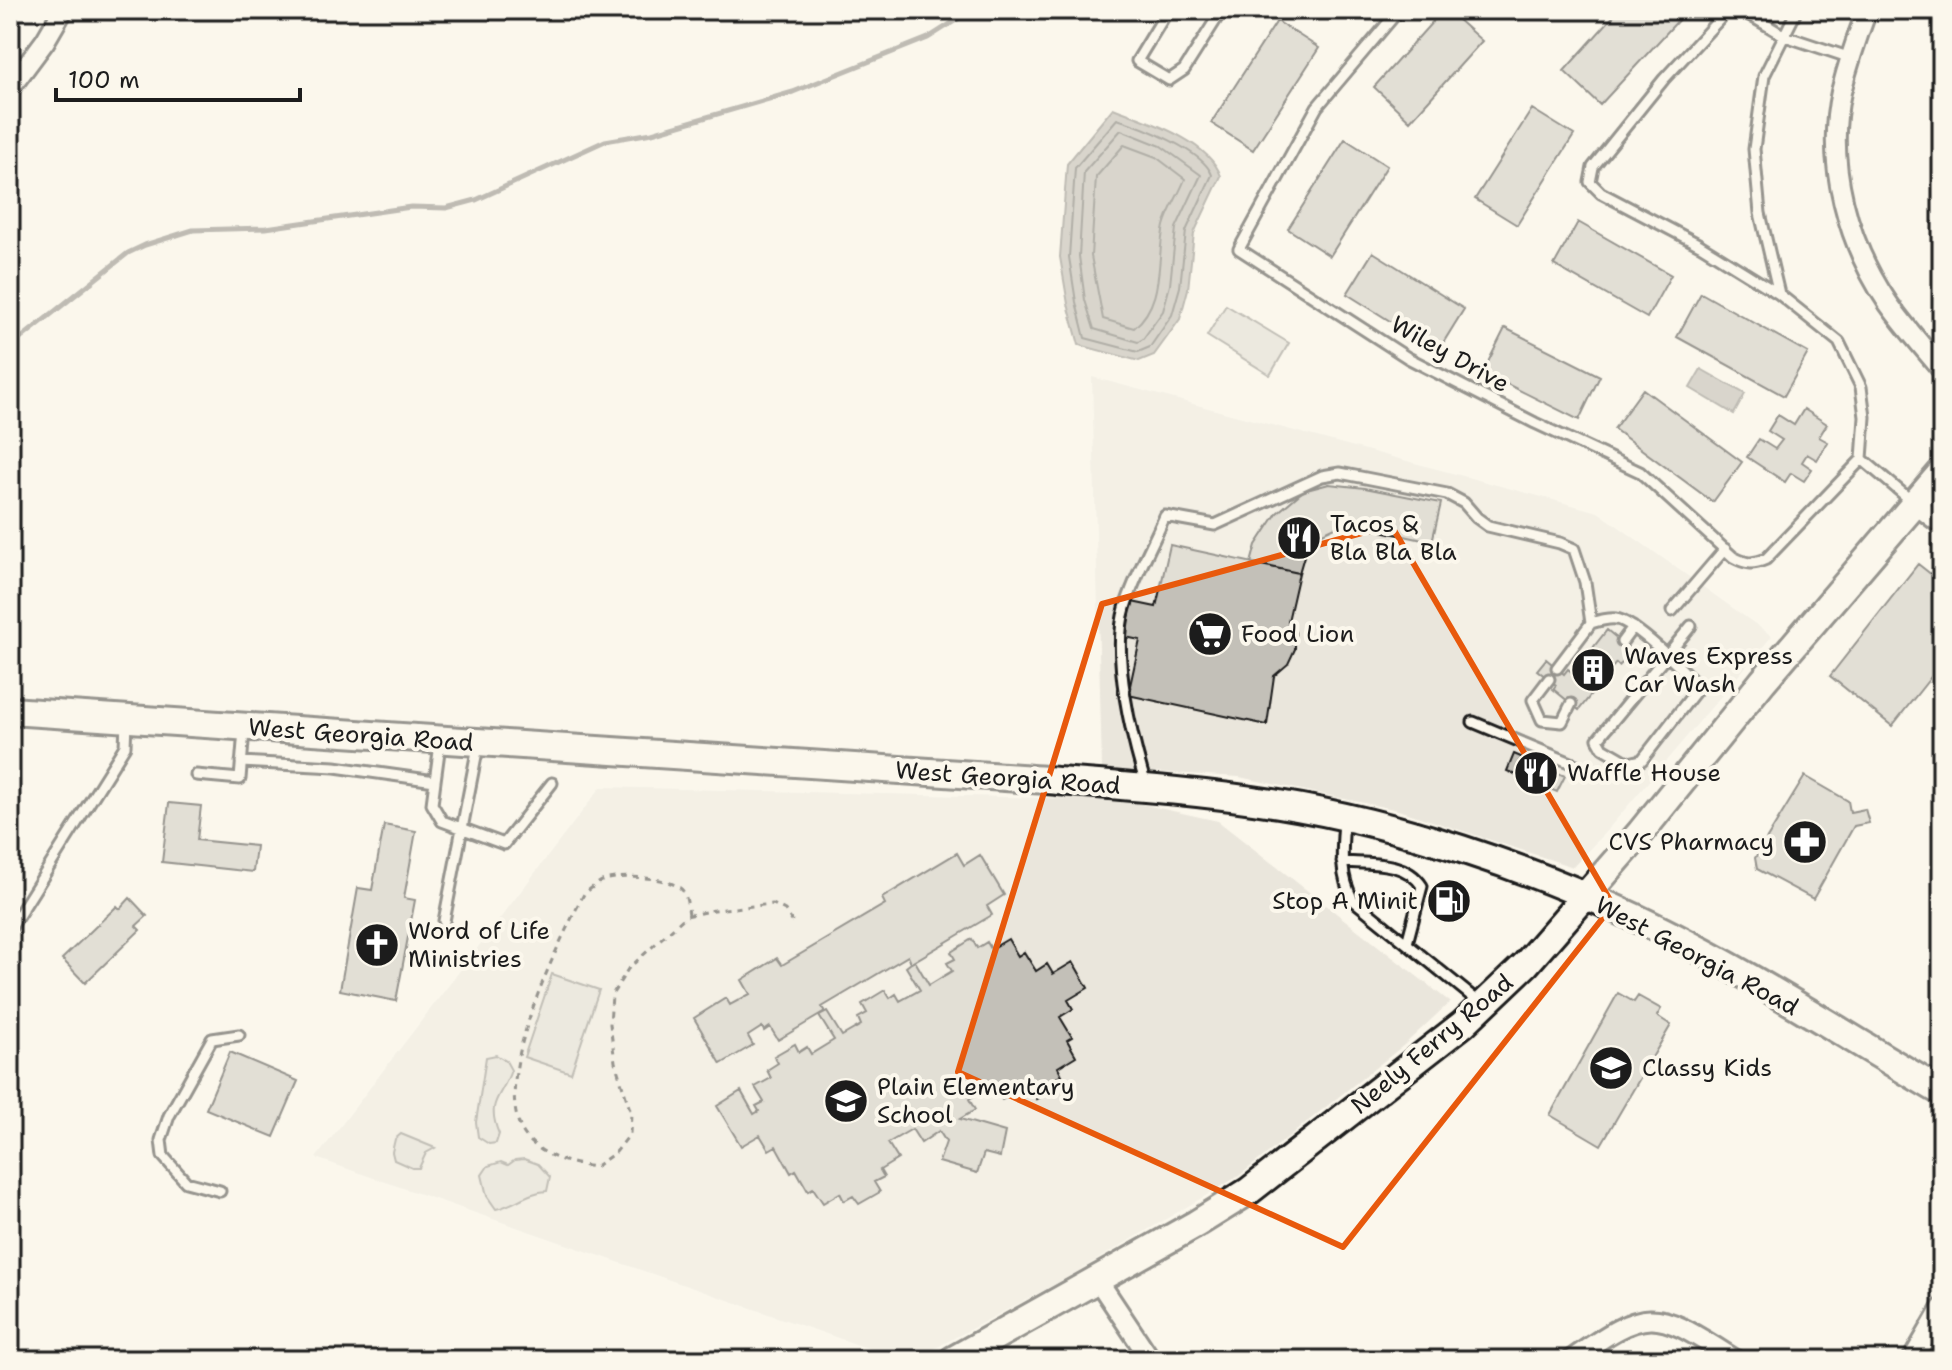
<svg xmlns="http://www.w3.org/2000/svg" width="1952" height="1370" font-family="'Shantell Sans',sans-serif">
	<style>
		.built { fill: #eae6dc }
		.green { fill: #dad7ce; stroke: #7b7a75; stroke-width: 2 }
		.water { fill: #afaca5; stroke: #74726e; stroke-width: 2 }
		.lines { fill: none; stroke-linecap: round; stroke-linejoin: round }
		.shore { stroke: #575653; stroke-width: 2 }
		.stream { stroke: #74726e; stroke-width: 5 }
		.building { fill: #c3c0b8; stroke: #1c1c1c; stroke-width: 2 }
		.lane-casing { stroke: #1c1c1c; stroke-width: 15 }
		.street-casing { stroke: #1c1c1c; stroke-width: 24 }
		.secondary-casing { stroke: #1c1c1c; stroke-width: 32 }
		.path { stroke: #1c1c1c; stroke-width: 3; stroke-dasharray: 6 6; stroke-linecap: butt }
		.lane { stroke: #fbf7ec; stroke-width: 9 }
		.street { stroke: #fbf7ec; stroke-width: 18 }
		.secondary { stroke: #fbf7ec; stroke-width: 26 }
		.marked { fill: none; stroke: #e8590c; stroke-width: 6; stroke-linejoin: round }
		.labels { text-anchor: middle; stroke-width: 8; stroke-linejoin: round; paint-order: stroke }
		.street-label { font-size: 24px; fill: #1c1c1c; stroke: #fbf7ec }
		.poi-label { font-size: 24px; fill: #1c1c1c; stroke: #fbf7ec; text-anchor: start }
	</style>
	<rect width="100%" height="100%" fill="#fbf7ec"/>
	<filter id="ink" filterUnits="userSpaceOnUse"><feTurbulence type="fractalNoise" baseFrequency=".0125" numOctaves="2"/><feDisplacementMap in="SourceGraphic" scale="16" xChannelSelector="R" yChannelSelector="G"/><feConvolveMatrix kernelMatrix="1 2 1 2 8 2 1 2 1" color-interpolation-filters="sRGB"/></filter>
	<g filter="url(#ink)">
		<path class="built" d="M 1092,377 L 1598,512 L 1772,636 L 1609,828 L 1573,867 L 1398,810 L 1239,777 L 1102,769 Z
			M 601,787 L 1123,800 L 1218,821 L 1450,1002 L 1404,1045 L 1239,1176 L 1059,1282 L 913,1360 L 902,1360 L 316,1158 Z"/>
		<path class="green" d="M 1226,305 L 1289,343 L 1270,375 L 1207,336 Z
			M 552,974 L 599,990 L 571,1073 L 524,1057 Z
			M 496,1055 L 506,1061 L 511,1070 C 502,1098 485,1100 499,1134 L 496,1143 L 489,1144 L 478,1137 L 476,1122 L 486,1057 Z
			M 401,1134 L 435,1148 L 426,1153 L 419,1168 L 412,1168 L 394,1160 L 392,1152 L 395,1139 Z
			M 524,1159 L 538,1164 L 550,1177 L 547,1191 C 527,1192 515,1205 496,1209 L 487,1196 L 482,1175 L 488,1166 L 501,1162 L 508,1165 L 515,1160 Z"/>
		<path class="water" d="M 1113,108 C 1147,121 1208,140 1221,176 L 1194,233 L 1188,289 L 1180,319 L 1154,355 L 1139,361 L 1079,345 L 1068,304 L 1060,257 L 1067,164 Z
			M 1701,369 L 1745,394 L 1734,414 L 1690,388 Z"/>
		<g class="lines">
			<path class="shore" d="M 1117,119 C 1141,126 1204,151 1212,175 L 1186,231 L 1180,287 L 1172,315 L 1150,347 L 1138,352 L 1085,338 L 1076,302 L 1069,257 L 1075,168 Z
				M 1121,130 L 1161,146 L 1201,175 L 1176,228 L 1170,285 L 1163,311 L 1143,339 L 1138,342 L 1094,329 L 1085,300 L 1079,256 L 1084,172 Z
				M 1124,145 L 1156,157 L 1185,179 C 1179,195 1168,210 1164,226 C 1156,262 1165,302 1134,328 L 1103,319 L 1091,256 L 1096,177 Z"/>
			<path class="stream" d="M 10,347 L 128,253 L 145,245 L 193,230 L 266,228 L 411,207 L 446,208 L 476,200 L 605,141 L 652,133 L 793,92 L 928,38 L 972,10"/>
		</g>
		<path class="building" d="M 1443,10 L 1447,10 L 1482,41 L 1410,121 L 1374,87 Z
			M 1619,10 L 1678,10 L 1683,15 L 1600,105 L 1564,71 Z
			M 1277,21 L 1319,48 L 1253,150 L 1211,123 Z
			M 1532,109 L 1574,135 L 1517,225 L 1475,199 Z
			M 1345,139 L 1387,166 L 1330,256 L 1288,229 Z
			M 1578,222 L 1671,275 L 1647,318 L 1554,265 Z
			M 1373,252 L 1464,309 L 1438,351 L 1347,294 Z
			M 1701,293 L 1808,353 L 1784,396 L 1677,337 Z
			M 1505,328 L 1600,376 L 1579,420 L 1483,372 Z
			M 1643,389 L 1742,462 L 1713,502 L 1614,429 Z
			M 1804,409 L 1827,424 L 1819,437 L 1828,442 L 1817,460 L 1807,454 L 1802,462 L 1812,469 L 1804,481 L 1791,473 L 1785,482 L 1747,457 L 1759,439 L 1775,449 L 1782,440 L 1768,431 L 1778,415 L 1794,425 Z
			M 1329,484 L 1365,488 L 1441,503 L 1432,542 L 1344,523 L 1309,539 L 1299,573 L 1251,563 L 1256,545 L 1277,513 L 1303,491 Z
			M 1170,545 L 1299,573 L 1288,621 L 1295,632 L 1295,649 L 1288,664 L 1274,676 L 1267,725 L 1128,695 L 1140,640 L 1125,637 L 1132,602 L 1156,607 Z
			M 1918,564 L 1942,583 L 1942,663 L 1892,726 L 1830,676 Z
			M 1607,630 L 1631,650 L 1630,655 L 1619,666 L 1616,663 L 1579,710 L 1553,689 L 1556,685 L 1537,670 L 1546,659 L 1564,674 L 1568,669 L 1573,673 Z
			M 1514,754 L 1565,776 L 1557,792 L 1507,771 Z
			M 1805,776 L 1848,801 L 1850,812 L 1865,809 L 1869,823 L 1854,826 L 1813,899 L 1757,869 L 1755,858 Z
			M 169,803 L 201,806 L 197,840 L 256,846 L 253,872 L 162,862 Z
			M 384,825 L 416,831 L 404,898 L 415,900 L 396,1001 L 340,990 L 358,888 L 372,890 Z
			M 957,853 L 964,865 L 980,855 L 1004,895 L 987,906 L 992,915 L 911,963 L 908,956 L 822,1007 L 825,1012 L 778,1040 L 770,1027 L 764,1031 L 762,1027 L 748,1036 L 753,1045 L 721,1064 L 694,1018 L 726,998 L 730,1005 L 750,994 L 742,980 L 777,958 L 782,965 L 885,904 L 882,898 Z
			M 130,898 L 147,916 L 136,926 L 140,930 L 85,983 L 62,959 L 117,906 L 120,909 Z
			M 972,939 L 977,948 L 987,942 L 991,949 L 1008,939 L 1018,956 L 1024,952 L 1036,971 L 1047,964 L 1053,974 L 1073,962 L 1088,988 L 1068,1000 L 1073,1009 L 1060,1017 L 1072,1037 L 1067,1040 L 1076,1056 L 1058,1067 L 1062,1075 L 1053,1080 L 1057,1087 L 1037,1099 L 1033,1092 L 1023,1097 L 1019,1091 L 1002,1100 L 993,1085 L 969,1099 L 975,1110 L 960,1119 L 1005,1132 L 1000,1157 L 984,1153 L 977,1173 L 939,1162 L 946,1142 L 939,1131 L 921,1143 L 912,1129 L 888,1143 L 898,1159 L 880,1170 L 884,1177 L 874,1182 L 880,1192 L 859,1204 L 853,1196 L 844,1201 L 840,1193 L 823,1203 L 813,1188 L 808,1191 L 796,1170 L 791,1173 L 776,1146 L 769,1150 L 760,1135 L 741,1146 L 717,1106 L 741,1091 L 754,1114 L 759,1111 L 756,1106 L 764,1102 L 755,1087 L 771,1078 L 767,1070 L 778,1063 L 774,1056 L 795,1044 L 799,1052 L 807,1047 L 811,1054 L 834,1040 L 819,1016 L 827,1012 L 842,1036 L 861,1025 L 858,1018 L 867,1013 L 862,1004 L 885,990 L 890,998 L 896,994 L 900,1001 L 920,990 L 906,967 L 911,963 L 915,961 L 929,985 L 952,971 L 947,963 L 955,959 L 951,952 Z
			M 1618,993 L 1634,1002 L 1638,996 L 1661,1009 L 1657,1016 L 1671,1025 L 1601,1145 L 1550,1115 Z
			M 230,1052 L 298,1081 L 274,1137 L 206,1109 Z"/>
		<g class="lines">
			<g class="lane-casing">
				<path id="lane" d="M 1168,10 L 1137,61 L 1169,80 L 1184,70 L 1222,10
					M 1399,10 L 1317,107 L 1239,249 L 1408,358 L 1535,423 L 1640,472 L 1733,557 C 1746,564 1752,565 1766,559 L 1862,459 L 1914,503
					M 1728,10 L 1664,79 L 1593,167 L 1590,182 L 1601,193 L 1700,245 L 1779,294 L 1839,342 L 1861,387 L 1865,417 L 1862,459
					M 1741,10 L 1785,36 L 1851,58
					M 1779,294 L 1760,213 L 1754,149 L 1764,76 L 1797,10
					M 1672,611 L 1725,549
					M 1591,623 C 1598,621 1608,618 1616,619 C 1632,620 1689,674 1698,688 L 1642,760 L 1629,763 L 1603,748 L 1598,739 L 1691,626
					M 1622,642 L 1633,627
					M 1549,679 L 1533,700 L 1542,720 L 1562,722 L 1571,704
					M 1473,722 L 1600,775
					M 241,762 L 335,767 L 435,781 L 440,744
					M 196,775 L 240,779 L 244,730
					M 435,781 L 432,804 L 442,821 L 504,844 L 552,783
					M 1146,785 C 1132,739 1111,654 1125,608 C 1134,577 1152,546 1165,516 L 1215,525 L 1322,476 L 1340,473 L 1447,494 L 1464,503 L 1477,518 L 1488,526 L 1560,543 L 1574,549 L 1585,582 L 1591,623 L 1557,668
					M 1344,821 C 1342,849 1339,875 1353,900 L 1480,1003
					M 1342,862 C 1370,864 1405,860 1422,886 L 1407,943
					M 444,921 L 478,746
					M 10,929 L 125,746 L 126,722
					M 220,1191 L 186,1182 L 163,1156 L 161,1140 L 169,1116 L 212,1039 L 239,1035"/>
			</g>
			<g class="street-casing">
				<path id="street" d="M 1867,10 C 1857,37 1848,64 1841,92 C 1825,163 1848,244 1888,303 C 1904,326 1924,348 1942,370
					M 10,88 L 45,41 L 63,10
					M 1915,504 L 1942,525
					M 1097,1279 L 1151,1360
					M 1571,1360 C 1652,1302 1655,1310 1736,1360
					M 1912,1360 L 1942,1308"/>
			</g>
			<g class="secondary-casing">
				<path id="secondary" d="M 10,711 L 1020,778 C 1106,785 1193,790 1279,804 C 1397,823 1528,867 1636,918 C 1742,968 1841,1033 1942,1092
					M 953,1360 L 1196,1224 L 1249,1191 L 1463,1024 L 1526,964 L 1641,832 L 1763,681 L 1942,472"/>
			</g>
			<path class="path" d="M 689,915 C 688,908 687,897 683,891 C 671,876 621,875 604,880 C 597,883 590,889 584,894 C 558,944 484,1090 528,1139 C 546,1158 570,1164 595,1167 L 616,1152 L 630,1134 L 631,1113 L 615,1062 L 610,1024 L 612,995 L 628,969 L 686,916 L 714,910 L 773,904 L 785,910 L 793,923"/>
			<use href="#lane" class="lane"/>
			<use href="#street" class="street"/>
			<use href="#secondary" class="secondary"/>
		</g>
	</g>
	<path d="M0 0H1952V1370H0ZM 1391,525 L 1613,905 L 1343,1247 L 958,1072 L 1102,604 Z" fill="#fbf7ec" fill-opacity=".55" fill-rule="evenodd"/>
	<path class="marked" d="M 1391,525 L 1613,905 L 1343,1247 L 958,1072 L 1102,604 Z"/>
	<defs>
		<g id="restaurant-disc" transform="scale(2.3)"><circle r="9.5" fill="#1c1c1c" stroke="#fbf7ec"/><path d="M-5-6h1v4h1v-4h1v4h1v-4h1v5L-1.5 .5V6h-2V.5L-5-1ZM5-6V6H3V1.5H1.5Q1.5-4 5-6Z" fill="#fff"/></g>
		<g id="supermarket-disc" transform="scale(2.3)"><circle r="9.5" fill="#1c1c1c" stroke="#fbf7ec"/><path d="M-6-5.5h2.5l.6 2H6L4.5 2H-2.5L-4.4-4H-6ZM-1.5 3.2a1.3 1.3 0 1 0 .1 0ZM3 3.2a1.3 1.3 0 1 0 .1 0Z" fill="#fff"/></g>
		<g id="building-disc" transform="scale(2.3)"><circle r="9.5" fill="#1c1c1c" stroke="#fbf7ec"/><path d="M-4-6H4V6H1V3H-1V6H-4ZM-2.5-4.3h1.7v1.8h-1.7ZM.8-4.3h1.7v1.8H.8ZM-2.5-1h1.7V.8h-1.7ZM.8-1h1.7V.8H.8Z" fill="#fff"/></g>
		<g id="pharmacy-disc" transform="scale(2.3)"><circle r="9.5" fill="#1c1c1c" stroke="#fbf7ec"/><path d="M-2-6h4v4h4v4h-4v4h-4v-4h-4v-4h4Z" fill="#fff"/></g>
		<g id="fuel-disc" transform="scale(2.3)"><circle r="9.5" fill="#1c1c1c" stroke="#fbf7ec"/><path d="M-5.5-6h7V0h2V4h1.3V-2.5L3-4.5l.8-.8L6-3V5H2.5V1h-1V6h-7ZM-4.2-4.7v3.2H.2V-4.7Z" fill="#fff"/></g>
		<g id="church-disc" transform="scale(2.3)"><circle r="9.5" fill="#1c1c1c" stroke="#fbf7ec"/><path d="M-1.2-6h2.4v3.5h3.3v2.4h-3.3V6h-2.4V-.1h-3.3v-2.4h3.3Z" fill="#fff"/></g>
		<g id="school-disc" transform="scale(2.3)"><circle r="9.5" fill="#1c1c1c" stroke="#fbf7ec"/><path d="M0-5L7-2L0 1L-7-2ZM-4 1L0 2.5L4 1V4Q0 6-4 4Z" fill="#fff"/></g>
	</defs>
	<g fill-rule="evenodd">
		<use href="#restaurant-disc" x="1299" y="538"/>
		<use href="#supermarket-disc" x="1210" y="634"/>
		<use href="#building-disc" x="1593" y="670"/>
		<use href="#restaurant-disc" x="1536" y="773"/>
		<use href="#pharmacy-disc" x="1805" y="842"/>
		<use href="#fuel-disc" x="1449" y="901"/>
		<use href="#church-disc" x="377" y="945"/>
		<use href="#school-disc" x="1611" y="1068"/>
		<use href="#school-disc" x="846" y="1101"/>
	</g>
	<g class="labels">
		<g class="street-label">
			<text transform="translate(1450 354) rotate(29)" y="8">Wiley Drive</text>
			<text transform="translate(361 735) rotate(4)" y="8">West Georgia Road</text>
			<text transform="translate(1008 778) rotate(4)" y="8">West Georgia Road</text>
			<text transform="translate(1697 956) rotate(28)" y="8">West Georgia Road</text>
			<text transform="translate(1432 1044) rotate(-40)" y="8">Neely Ferry Road</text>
		</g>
		<g class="poi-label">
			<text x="1330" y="532">Tacos &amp;<tspan x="1330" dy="28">Bla Bla Bla</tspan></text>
			<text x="1241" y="642">Food Lion</text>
			<text x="1624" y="664">Waves Express<tspan x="1624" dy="28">Car Wash</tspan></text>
			<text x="1567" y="781">Waffle House</text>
			<text x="1774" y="850" text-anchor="end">CVS Pharmacy</text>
			<text x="1418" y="909" text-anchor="end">Stop A Minit</text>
			<text x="408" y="939">Word of Life<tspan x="408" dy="28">Ministries</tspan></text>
			<text x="1642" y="1076">Classy Kids</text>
			<text x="877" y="1095">Plain Elementary<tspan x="877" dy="28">School</tspan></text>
		</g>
	</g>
	<rect width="1952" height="1370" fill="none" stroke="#fbf7ec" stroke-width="40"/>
	<rect x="20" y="20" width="1912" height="1330" fill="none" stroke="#1c1c1c" stroke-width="3" filter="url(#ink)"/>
	<path d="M56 88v12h244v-12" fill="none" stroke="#1c1c1c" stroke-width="4"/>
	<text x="68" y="88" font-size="24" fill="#1c1c1c" stroke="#fbf7ec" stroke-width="6" paint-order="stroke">100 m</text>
</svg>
